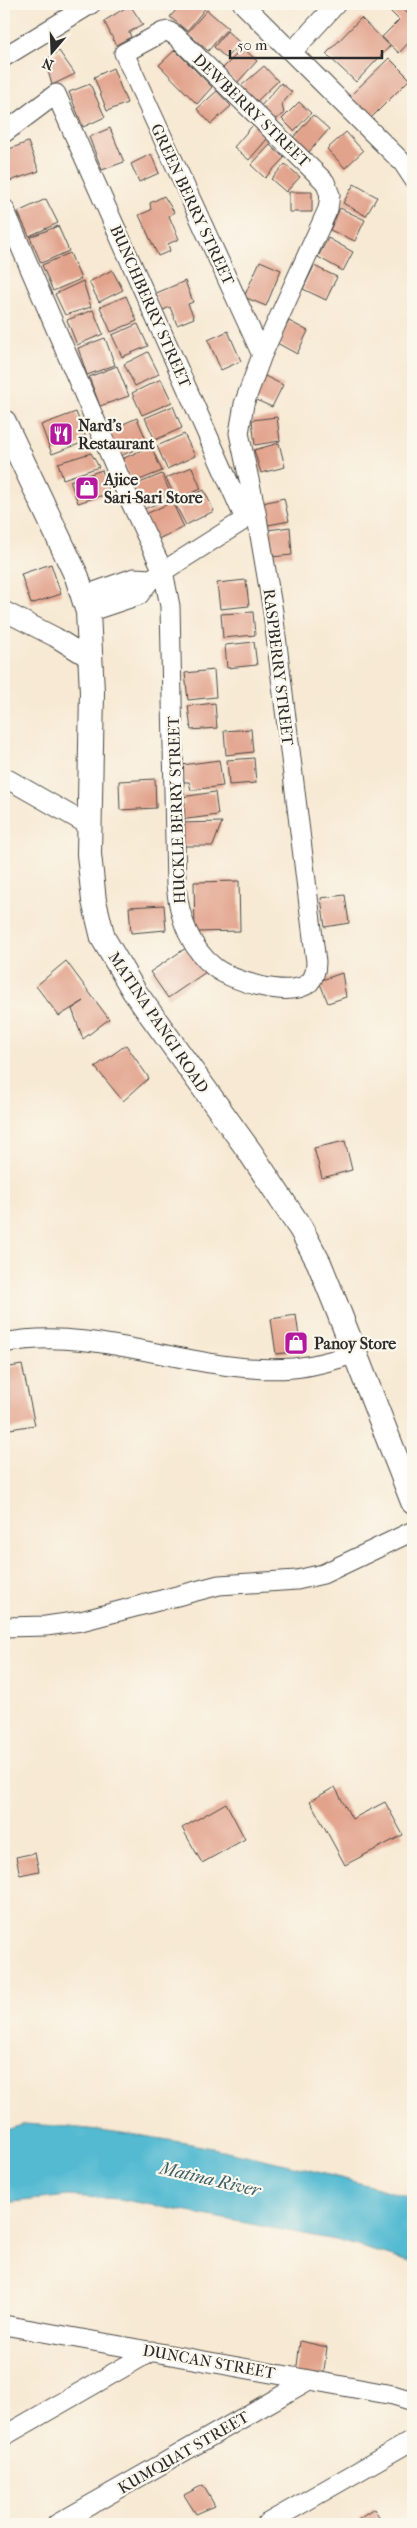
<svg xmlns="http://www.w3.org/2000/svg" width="417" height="2528" font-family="'IM FELL French Canon',serif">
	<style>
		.water { fill: #53bad1; stroke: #3f727e }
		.building { fill: #e2a38c }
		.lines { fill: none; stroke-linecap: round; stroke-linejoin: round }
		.minor-casing { stroke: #4a4844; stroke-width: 21 }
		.tertiary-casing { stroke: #4a4844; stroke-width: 26 }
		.minor { stroke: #fff; stroke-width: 19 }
		.tertiary { stroke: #fff; stroke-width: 24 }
		.labels { text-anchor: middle; stroke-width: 4.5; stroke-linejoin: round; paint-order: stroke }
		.street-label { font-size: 16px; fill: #2b2b2b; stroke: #fbf7ec }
		.poi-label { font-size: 16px; font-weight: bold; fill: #2b2b2b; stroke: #fbf7ec; text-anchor: start }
		.water-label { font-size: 18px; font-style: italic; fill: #395d65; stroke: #fbf7ec }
	</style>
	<rect width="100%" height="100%" fill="#fbf7ec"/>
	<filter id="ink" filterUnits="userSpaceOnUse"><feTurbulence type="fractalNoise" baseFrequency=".02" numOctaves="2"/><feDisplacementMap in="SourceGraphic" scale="10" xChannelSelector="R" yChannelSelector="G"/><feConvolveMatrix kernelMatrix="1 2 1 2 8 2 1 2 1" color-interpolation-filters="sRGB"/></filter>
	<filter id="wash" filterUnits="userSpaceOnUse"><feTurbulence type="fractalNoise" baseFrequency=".0096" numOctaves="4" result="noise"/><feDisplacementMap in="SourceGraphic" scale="20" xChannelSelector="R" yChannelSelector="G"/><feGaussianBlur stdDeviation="1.12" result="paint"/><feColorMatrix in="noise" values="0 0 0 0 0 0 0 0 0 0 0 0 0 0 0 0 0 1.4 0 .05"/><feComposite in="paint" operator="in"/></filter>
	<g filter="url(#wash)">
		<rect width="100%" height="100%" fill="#f7e9d3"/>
		<path class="water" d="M 24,2124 C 156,2130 287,2162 413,2198 L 413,2263 L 340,2241 L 120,2199 L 68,2196 L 4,2203 L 4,2131 Z"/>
		<g id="blocks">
			<path class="building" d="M 181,4 L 203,4 L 207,6 L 187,31 L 170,17 Z
				M 387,4 L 398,4 L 407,12 L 413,5 L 413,38 L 399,53 L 382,37 L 399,20 L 385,6 Z
				M 130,5 L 143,25 L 129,32 L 131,37 L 116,45 L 104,21 Z
				M 207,10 L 228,28 L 208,51 L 187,33 Z
				M 361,18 L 390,46 L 356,82 L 326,54 Z
				M 227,31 L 240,43 L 226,58 L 214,47 Z
				M 243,48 L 257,61 L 237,83 L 222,69 Z
				M 175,50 L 212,87 L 197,104 L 159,65 Z
				M 59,51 L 75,74 L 52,85 L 45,60 Z
				M 389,58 L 410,79 L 371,118 L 350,96 Z
				M 264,66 L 278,81 L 256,102 L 241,86 Z
				M 113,68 L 127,103 L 107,111 L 94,77 Z
				M 281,83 L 292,92 L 282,104 L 284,114 L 272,121 L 259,108 Z
				M 90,84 L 105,117 L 83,127 L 69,92 Z
				M 217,91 L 231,106 L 211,124 L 197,109 Z
				M 299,102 L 311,113 L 294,131 L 282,119 Z
				M 313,115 L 329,129 L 308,153 L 292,139 Z
				M 253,125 L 268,138 L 249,160 L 234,147 Z
				M 110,128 L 124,162 L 102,170 L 89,137 Z
				M 346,132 L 363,151 L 345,168 L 327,149 Z
				M 28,142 L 39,171 L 4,183 L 4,159 L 7,158 L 4,151 Z
				M 270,145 L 284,158 L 265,178 L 251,165 Z
				M 151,154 L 159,173 L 139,182 L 131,164 Z
				M 285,164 L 300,177 L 286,192 L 271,179 Z
				M 354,184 L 377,197 L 366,216 L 343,203 Z
				M 289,192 L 312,192 L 312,212 L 289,212 Z
				M 164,196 L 174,212 L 169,216 L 179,239 L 168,244 L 170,251 L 158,256 L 139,215 L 151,210 L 150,203 Z
				M 46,199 L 58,223 L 29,236 L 18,212 Z
				M 340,208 L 365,220 L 355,241 L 330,230 Z
				M 58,226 L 69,251 L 41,263 L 30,237 Z
				M 328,238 L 353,252 L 343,271 L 318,257 Z
				M 70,253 L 81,279 L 53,291 L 42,265 Z
				M 260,261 L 281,270 L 266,306 L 244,297 Z
				M 314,266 L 337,277 L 326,300 L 303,289 Z
				M 112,270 L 123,290 L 99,302 L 89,282 Z
				M 83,281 L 91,307 L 65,315 L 55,294 Z
				M 185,281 L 193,302 L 188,304 L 194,318 L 177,325 L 170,307 L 161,311 L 154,294 Z
				M 126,296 L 137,321 L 111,332 L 100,307 Z
				M 93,310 L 103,334 L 77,345 L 67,320 Z
				M 289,321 L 308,331 L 297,354 L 277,343 Z
				M 138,324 L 148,346 L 122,357 L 112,335 Z
				M 228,331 L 241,361 L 221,370 L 208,340 Z
				M 105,338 L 115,365 L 87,375 L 78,348 Z
				M 148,352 L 159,374 L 135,386 L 124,364 Z
				M 117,366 L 129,396 L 100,406 L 89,377 Z
				M 263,375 L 283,385 L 272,407 L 252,398 Z
				M 161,379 L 172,402 L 142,415 L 132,393 Z
				M 173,406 L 182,428 L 155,440 L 145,418 Z
				M 76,412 L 87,441 L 52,454 L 41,425 Z
				M 277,417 L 280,441 L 255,445 L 252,420 Z
				M 137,418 L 148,444 L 118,457 L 107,431 Z
				M 184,434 L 195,456 L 167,469 L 157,446 Z
				M 279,443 L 285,467 L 261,473 L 254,450 Z
				M 151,446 L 162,471 L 132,483 L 122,459 Z
				M 91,453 L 99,467 L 63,479 L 58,463 Z
				M 192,467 L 201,489 L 176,500 L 166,478 Z
				M 102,470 L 110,493 L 78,503 L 70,481 Z
				M 162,474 L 172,497 L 142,510 L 132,486 Z
				M 204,490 L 214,511 L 186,525 L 175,504 Z
				M 284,498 L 289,521 L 268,525 L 263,503 Z
				M 172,502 L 184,527 L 156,540 L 144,515 Z
				M 290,527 L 292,555 L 271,557 L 268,530 Z
				M 51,564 L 61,594 L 31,604 L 21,574 Z
				M 246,580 L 249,606 L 220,609 L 217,583 Z
				M 253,612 L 255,635 L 223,638 L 221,614 Z
				M 254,642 L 257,665 L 227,668 L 225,645 Z
				M 214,670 L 216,697 L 188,700 L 185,673 Z
				M 215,703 L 217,728 L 191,730 L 188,706 Z
				M 251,729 L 253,752 L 226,755 L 224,731 Z
				M 254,758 L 256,783 L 229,785 L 227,760 Z
				M 219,760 L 223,786 L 191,790 L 189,782 L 184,782 L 182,765 Z
				M 155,779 L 156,808 L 120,810 L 119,781 Z
				M 215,792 L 218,815 L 180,820 L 178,807 L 185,804 L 182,797 Z
				M 222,822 L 213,846 L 180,846 L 179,823 Z
				M 239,881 L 240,931 L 195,932 L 194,882 Z
				M 345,895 L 349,923 L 325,927 L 321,898 Z
				M 164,905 L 166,930 L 131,933 L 129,907 Z
				M 189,946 L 206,972 L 168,998 L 150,972 Z
				M 66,961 L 109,1019 L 83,1039 L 72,1009 L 84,1001 L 59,1016 L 36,986 Z
				M 342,973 L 346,997 L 328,1003 L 319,981 Z
				M 126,1045 L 149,1078 L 123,1101 L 95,1067 Z
				M 345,1141 L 352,1170 L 322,1178 L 314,1148 Z
				M 296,1315 L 301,1351 L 276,1354 L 271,1319 Z
				M 22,1365 L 35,1425 L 10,1429 L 4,1400 L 4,1368 Z
				M 335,1787 L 352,1819 L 385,1802 L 403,1835 L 345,1865 L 310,1801 Z
				M 226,1803 L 245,1839 L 202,1863 L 182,1828 Z
				M 35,1853 L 39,1871 L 20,1875 L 16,1857 Z
				M 300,2341 L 327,2347 L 323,2379 L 296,2374 Z
				M 203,2485 L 215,2506 L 196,2514 L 184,2495 Z
				M 374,2509 L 383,2524 L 362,2524 L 359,2519 Z"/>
		</g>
	</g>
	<g filter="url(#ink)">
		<use href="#blocks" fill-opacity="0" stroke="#4a4844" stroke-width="1"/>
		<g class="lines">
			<g class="minor-casing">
				<path id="minor" d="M 243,4 L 403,163 L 413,178
					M 292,52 L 336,4
					M 4,57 L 91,4
					M 4,133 L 56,94 L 245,519
					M 4,208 L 126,492 L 163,571 L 170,606 L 176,885 C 179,916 189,947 214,967 C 231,981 290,999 309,983 C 315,977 316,969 316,962 L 273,612 L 256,512 L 239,433 L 244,404 L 262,355 L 328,209 L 330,195 L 325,182 L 176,36 L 168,31 L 163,32 L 124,53 L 262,355
					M 83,596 L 134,578 L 151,579
					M 4,611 L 55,637 L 92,660
					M 88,612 L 139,595 L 151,579 L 255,513
					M 4,777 L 90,826
					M 4,1343 C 101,1324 196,1376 293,1368 C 315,1366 335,1360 356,1353
					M 4,1627 L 46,1626 L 81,1621 L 219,1585 L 297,1580 L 323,1574 L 413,1531
					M 4,2325 L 393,2395 L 413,2401
					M 4,2436 L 152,2351
					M 57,2524 L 309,2380
					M 266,2524 L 413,2440"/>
			</g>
			<g class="tertiary-casing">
				<path id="tertiary" d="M 4,422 L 77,577 L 88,612 L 92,692 L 89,854 L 94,901 L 103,938 L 134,991 L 250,1152 L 301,1229 L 319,1263 L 336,1305 L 413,1502"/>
			</g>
			<use href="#minor" class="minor"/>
			<use href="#tertiary" class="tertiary"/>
		</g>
	</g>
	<defs>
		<g id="restaurant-square" transform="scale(1.25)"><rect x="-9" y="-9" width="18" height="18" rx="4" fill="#b5179e" stroke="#fbf7ec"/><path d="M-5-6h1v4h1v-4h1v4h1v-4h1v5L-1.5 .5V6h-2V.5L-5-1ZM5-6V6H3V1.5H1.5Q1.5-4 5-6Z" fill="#fff"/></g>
		<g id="shop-square" transform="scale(1.25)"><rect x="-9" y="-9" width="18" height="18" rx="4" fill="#b5179e" stroke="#fbf7ec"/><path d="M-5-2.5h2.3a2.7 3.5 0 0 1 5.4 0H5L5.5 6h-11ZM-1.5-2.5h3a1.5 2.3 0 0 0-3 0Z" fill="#fff"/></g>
	</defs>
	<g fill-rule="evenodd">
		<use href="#restaurant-square" x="61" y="434"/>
		<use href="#shop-square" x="87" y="488"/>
		<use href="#shop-square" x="296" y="1343"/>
	</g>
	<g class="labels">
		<g class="street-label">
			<text transform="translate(252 110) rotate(44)" y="6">DEWBERRY STREET</text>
			<text transform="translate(193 204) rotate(65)" y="6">GREEN BERRY STREET</text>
			<text transform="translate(151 306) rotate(66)" y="6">BUNCHBERRY STREET</text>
			<text transform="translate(279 667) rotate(83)" y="6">RASPBERRY STREET</text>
			<text transform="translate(176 810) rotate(-92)" y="6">HUCKLE BERRY STREET</text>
			<text transform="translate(159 1022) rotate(56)" y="6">MATINA PANGI ROAD</text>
			<text transform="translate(209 2361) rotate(10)" y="6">DUNCAN STREET</text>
			<text transform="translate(183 2452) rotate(-30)" y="6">KUMQUAT STREET</text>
		</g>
		<g class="poi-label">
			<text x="78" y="431">Nard's<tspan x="78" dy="18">Restaurant</tspan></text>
			<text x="104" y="485">Ajice<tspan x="104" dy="18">Sari-Sari Store</tspan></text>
			<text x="314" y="1349">Panoy Store</text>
		</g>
		<g class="water-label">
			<text transform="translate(210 2179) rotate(13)" y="6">Matina River</text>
		</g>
	</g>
	<rect width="417" height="2528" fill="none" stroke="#fbf7ec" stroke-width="20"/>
	<g transform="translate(52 52) rotate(199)" stroke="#fbf7ec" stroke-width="4" paint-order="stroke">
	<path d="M0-4L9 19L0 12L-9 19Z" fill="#2b2b2b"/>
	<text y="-8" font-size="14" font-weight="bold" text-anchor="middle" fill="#2b2b2b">N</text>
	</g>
	<path d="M230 50v8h152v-8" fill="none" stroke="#2b2b2b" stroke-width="2.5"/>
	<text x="237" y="50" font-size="15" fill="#2b2b2b" stroke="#fbf7ec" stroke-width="4" paint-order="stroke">50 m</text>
</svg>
